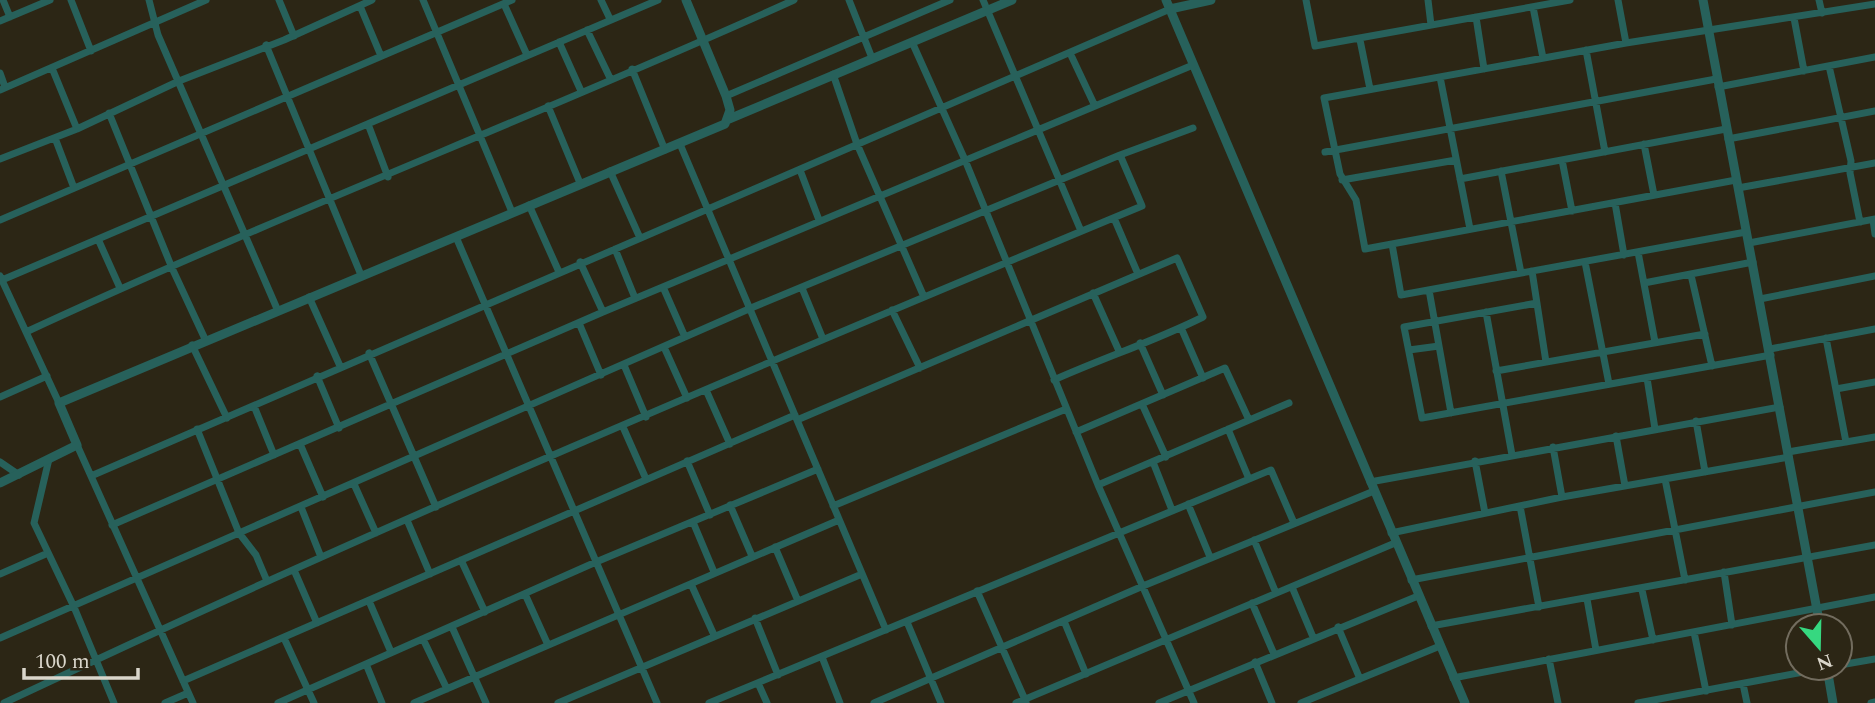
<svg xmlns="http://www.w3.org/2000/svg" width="1875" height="703" font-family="Spectral,serif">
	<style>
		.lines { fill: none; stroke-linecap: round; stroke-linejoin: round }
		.minor { stroke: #27615b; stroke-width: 7 }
		.tertiary { stroke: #27615b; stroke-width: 9 }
	</style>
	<rect width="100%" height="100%" fill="#2c2615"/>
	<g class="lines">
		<path class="minor" d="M 3,0 L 10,17
			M 71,0 L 91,51
			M 149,0 L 158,35 L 278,311
			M 279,0 L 294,36
			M 423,0 L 512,212
			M 601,0 L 610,19
			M 849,0 L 872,58
			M 983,0 L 1081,231
			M 1306,0 L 1315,46 L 1570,0
			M 1428,0 L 1431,25
			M 1618,0 L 1626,43
			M 1819,0 L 1822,13
			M 504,4 L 527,55
			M 360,6 L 381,56
			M 1533,7 L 1543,58
			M 1476,17 L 1484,69
			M 1794,18 L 1804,71
			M 0,21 L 50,0
			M 587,30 L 610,78
			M 1360,40 L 1370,89
			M 559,42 L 581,91
			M 912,42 L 965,160 L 1098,485 L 1194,703
			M 266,45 L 361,275
			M 1586,50 L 1605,152
			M 1070,53 L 1094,104
			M 1829,66 L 1851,161 L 1850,173 L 1860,222
			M 52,68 L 77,129
			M 632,69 L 665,150
			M 0,73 L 5,87
			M 833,74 L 857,144 L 924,297
			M 1440,77 L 1470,229
			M 1718,87 L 1875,57
			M 0,90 L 206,0
			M 726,96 L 950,0
			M 548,106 L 580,183
			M 109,113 L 172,268 L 205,339
			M 368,124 L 388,177
			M 55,138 L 74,188
			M 1728,139 L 1875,111
			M 680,144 L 886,630
			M 1644,144 L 1654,195
			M 1325,152 L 1716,79
			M 0,159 L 77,129 L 179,81 L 284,40 L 372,0
			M 1562,160 L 1572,211
			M 800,170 L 819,220
			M 610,171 L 640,238
			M 1501,171 L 1521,273
			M 1460,179 L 1726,129
			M 1342,180 L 1456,160
			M 1736,180 L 1365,249 L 1356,200 L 1340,174 L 1324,98 L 1626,43 L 1875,4
			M 1738,188 L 1875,163
			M 1615,203 L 1624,255
			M 529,205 L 559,272
			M 1114,218 L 1138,274
			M 0,220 L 512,0
			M 1873,220 L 1875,234
			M 456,237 L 657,703
			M 98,239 L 120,288
			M 1749,243 L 1875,219
			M 1392,244 L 1401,295 L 1746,232
			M 615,249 L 635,298
			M 1638,252 L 1655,342
			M 580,262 L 603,312
			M 1585,262 L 1609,384
			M 1532,271 L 1546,362
			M 1691,275 L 1712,366
			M 0,276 L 59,403
			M 2,280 L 658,0
			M 1644,283 L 1753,262
			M 663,287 L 685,337
			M 802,288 L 823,339
			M 1429,290 L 1451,413
			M 1093,293 L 1119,351
			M 309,297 L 340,366
			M 1760,299 L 1875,276
			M 1537,303 L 1404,327 L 1422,418 L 1771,355
			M 892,310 L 920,368
			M 1486,312 L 1512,455
			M 579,323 L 601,375
			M 1182,330 L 1203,378
			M 26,332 C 278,215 540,115 794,0
			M 1826,338 L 1846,442
			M 1140,343 L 1163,395
			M 192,345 L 227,418
			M 664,347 L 687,398
			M 1770,349 L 1875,329
			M 1409,350 L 1439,346
			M 369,353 L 436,507
			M 624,365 L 646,417
			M 1496,371 L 1705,334
			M 317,376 L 339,428
			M 1647,378 L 1655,429
			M 1836,389 L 1875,382
			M 706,390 L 730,444
			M 0,397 L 47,376
			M 1142,404 L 1166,457
			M 254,406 L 274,455
			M 797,420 L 1177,258 L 1203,317 C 1155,341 1103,358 1054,380
			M 1696,421 L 1705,472
			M 623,427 L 646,479
			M 197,429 L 239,533 L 256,555 L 267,581
			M 1228,429 L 1249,479
			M 1076,432 L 1225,368 L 1249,420
			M 1616,436 L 1625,486
			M 300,444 L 323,497
			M 77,445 L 193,703
			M 1553,447 L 1562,497
			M 1788,452 L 1875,437
			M 49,459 L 34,523 L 74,607 L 114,703
			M 687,461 L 710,515
			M 1475,461 L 1485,513
			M 0,462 L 19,475
			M 1153,462 L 1172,510
			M 91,476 L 1170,9
			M 1665,479 L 1685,580
			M 1370,482 L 1780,407
			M 354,484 L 376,533
			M 1098,485 L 1289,403
			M 1188,504 L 1210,557
			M 730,505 L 752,556
			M 833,506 L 1066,409
			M 1520,506 L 1539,607
			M 301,507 L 321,557
			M 407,520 L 430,574
			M 693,522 L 714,572
			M 112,525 L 603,312 L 1193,65
			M 1391,533 L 1562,497 L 1789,457
			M 1254,540 L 1276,593
			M 775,547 L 798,601
			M 461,560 L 485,612
			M 294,570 L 317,623
			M 1724,572 L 1732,625
			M 0,574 L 48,553
			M 1411,580 L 1875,492
			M 691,584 L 714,635
			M 1292,587 L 1313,637
			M 1642,590 L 1653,640
			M 977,591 L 1026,702
			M 525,594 L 548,645
			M 1587,599 L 1596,650
			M 369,601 L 391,652
			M 1252,603 L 1274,654
			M 755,618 L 778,675
			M 1064,621 L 1086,674
			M 907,622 L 941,703
			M 1431,626 L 1875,545
			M 452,627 L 486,703
			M 1338,627 L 1360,679
			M 1694,632 L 1706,691
			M 0,638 L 751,308 L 1120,155 L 1193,128
			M 284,638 L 314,703
			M 423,639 L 447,689
			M 822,657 L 840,703
			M 1549,659 L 1558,703
			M 1255,662 L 1272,703
			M 366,664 L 382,703
			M 1840,665 L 1875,659
			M 1453,678 L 1875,597
			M 183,681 L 795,415
			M 758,683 L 767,703
			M 1743,684 L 1747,703
			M 4,703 C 378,526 760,365 1142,206 L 1120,155
			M 165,703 L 188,693
			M 278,703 L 596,562 L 818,469
			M 414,703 L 839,520
			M 558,703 L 862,574
			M 709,703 L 1271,470 L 1294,523
			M 874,703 L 1143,586 L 1374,491
			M 1016,703 L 1395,543
			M 1159,703 L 1418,596
			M 1301,703 L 1440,646
			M 1638,703 L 1825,668
			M 1871,703 L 1875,702"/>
		<path class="tertiary" d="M 1166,0 L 1465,703
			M 1703,0 L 1820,626
			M 1170,9 L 1211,0
			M 729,119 L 1012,0
			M 0,483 L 77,445 L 59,403 L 725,124 L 730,110 L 726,96 L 686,0
			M 1827,668 L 1833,703"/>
	</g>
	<g transform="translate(1819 647) rotate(160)"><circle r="33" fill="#2c2615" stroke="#726c5e" stroke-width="2"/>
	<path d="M0-5L12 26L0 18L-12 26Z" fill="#36d880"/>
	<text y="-10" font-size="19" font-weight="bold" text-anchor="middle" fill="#dad6cb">N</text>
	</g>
	<path d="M24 668v10h114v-10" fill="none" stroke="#dad6cb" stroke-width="3.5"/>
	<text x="35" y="668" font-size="21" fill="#dad6cb" stroke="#2c2615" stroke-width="5" paint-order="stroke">100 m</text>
</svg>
